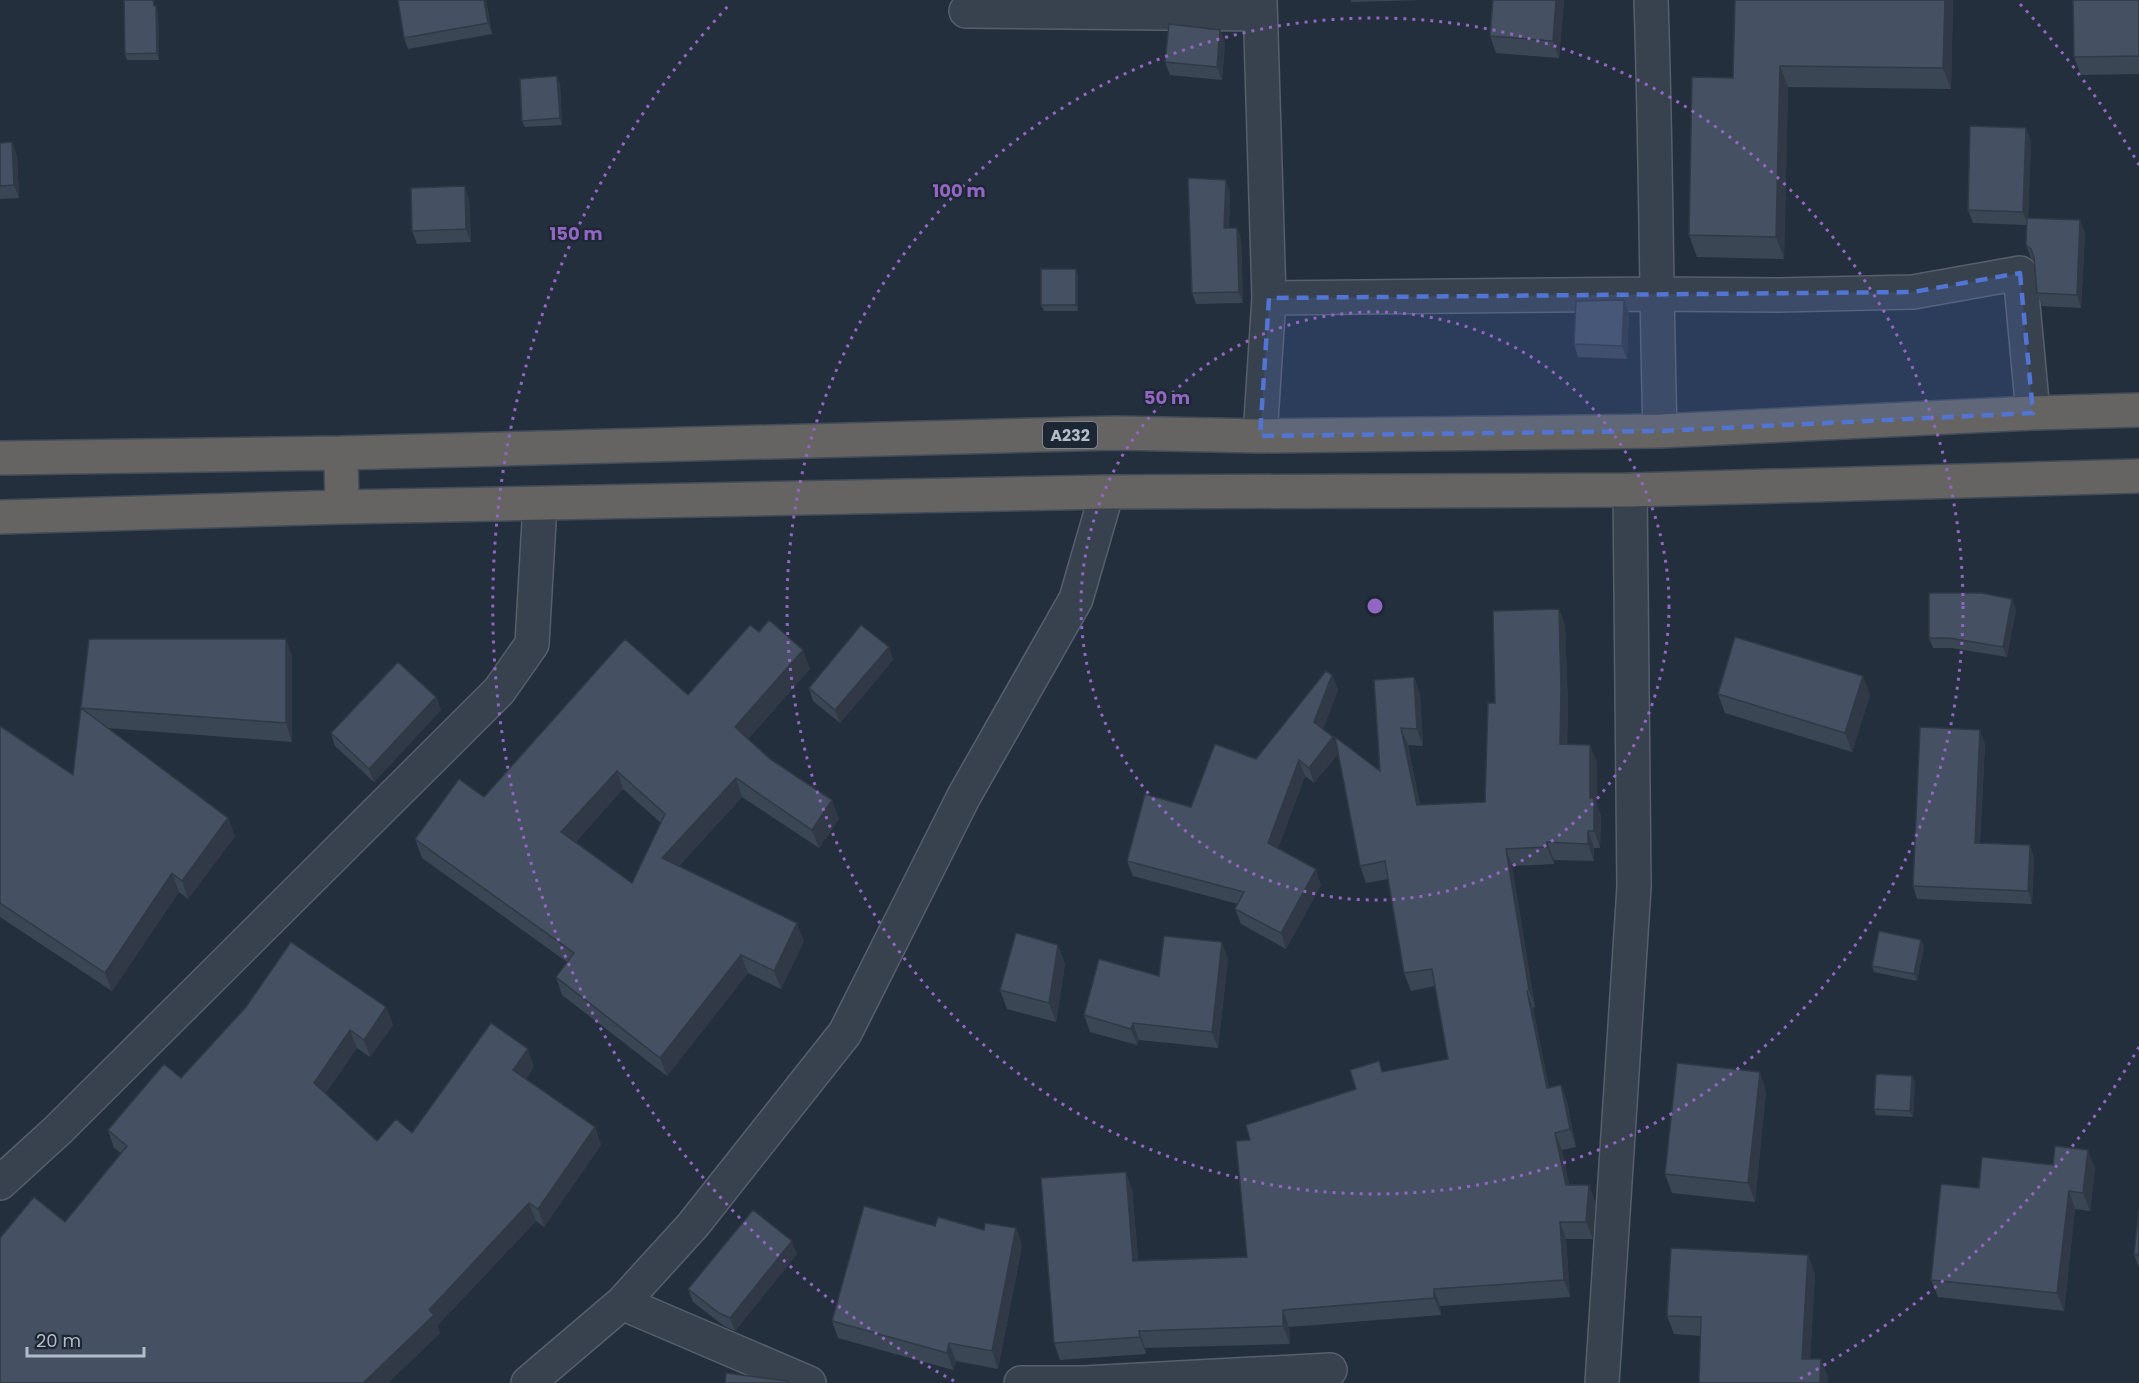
<svg xmlns="http://www.w3.org/2000/svg" width="2139" height="1383" font-family="Poppins,sans-serif">
	<style>
		.lines { fill: none; stroke-linecap: round; stroke-linejoin: round }
		.minor-casing { stroke: #565f6c; stroke-width: 36 }
		.tertiary-casing { stroke: #565f6c; stroke-width: 36 }
		.trunk-casing { stroke: #434c59; stroke-width: 36 }
		.minor { stroke: #38414e; stroke-width: 33 }
		.tertiary { stroke: #38414e; stroke-width: 33 }
		.trunk { stroke: #656462; stroke-width: 33 }
		.wall { fill: #3b4654; fill-rule: evenodd }
		.shaded-wall { fill: #303945 }
		.building { fill: #455162; stroke: #303945; stroke-width: 1.5; fill-rule: evenodd }
		.marked { fill: #5274d3; fill-opacity: 0.2; stroke: #5274d3; stroke-width: 4.5; stroke-dasharray: 12 8; stroke-linejoin: round }
		.ring { fill: none; stroke: #9266c3; stroke-width: 3; stroke-dasharray: 3 6 }
		.labels { text-anchor: middle; stroke-width: 4.5; stroke-linejoin: round; paint-order: stroke }
		.shield { fill: #1d2633; stroke: #878f9c; stroke-width: 1.5 }
		.shield-label { font-size: 16px; font-weight: bold; fill: #b4bcc9 }
		.centre { fill: #9266c3; stroke: #1d2633; stroke-width: 3 }
		.ring-label { font-size: 18px; text-anchor: middle; font-weight: bold; fill: #9266c3; stroke: #1d2633; stroke-width: 4.5; stroke-linejoin: round; paint-order: stroke }
	</style>
	<rect width="100%" height="100%" fill="#242f3e"/>
	<g class="lines">
		<g class="minor-casing">
			<path id="minor" d="M 1651,0 C 1656,144 1656,287 1660,431
				M 966,11 L 1260,14
				M 1269,298 L 1656,294 L 1777,295 L 1913,292 L 2020,273 L 2033,413
				M 1260,436 L 1269,298 L 1260,0
				M 0,1183 L 58,1130 L 499,691 L 532,644 L 540,504
				M 622,1303 L 809,1383
				M 528,1383 L 622,1303 L 693,1225 L 845,1033 L 964,796 L 1076,599 L 1107,492
				M 1021,1383 L 1084,1383 L 1330,1370"/>
		</g>
		<g class="tertiary-casing">
			<path id="tertiary" d="M 1602,1383 L 1634,887 L 1630,490"/>
		</g>
		<g class="trunk-casing">
			<path id="trunk" d="M 341,453 L 342,507
				M 0,458 L 341,453 L 1117,433 L 1260,436 L 1660,431 L 2033,413 L 2139,410
				M 0,517 L 342,507 L 1107,492 L 1630,490 L 2139,476"/>
		</g>
		<use href="#minor" class="minor"/>
		<use href="#tertiary" class="tertiary"/>
		<use href="#trunk" class="trunk"/>
	</g>
	<path class="wall" d="M 486,0 L 492,34 L 408,49 L 404,38 Z
		M 1351,0 L 1422,0 L 1351,2 Z
		M 1493,0 L 1564,0 L 1559,58 L 1496,53 L 1490,36 Z
		M 1953,0 L 1951,89 L 1788,87 L 1784,259 L 1697,257 L 1689,235 L 1733,78 Z
		M 2139,0 L 2139,74 L 2081,75 L 2074,57 Z
		M 158,13 L 159,60 L 127,60 L 125,54 Z
		M 1220,30 L 1225,43 L 1222,80 L 1170,75 L 1165,62 Z
		M 560,83 L 562,125 L 525,127 L 522,121 Z
		M 2031,141 L 2028,218 L 2085,233 L 2081,308 L 2042,306 L 2037,293 L 2034,261 L 2031,258 L 2026,245 L 2027,225 L 1973,223 L 1968,210 Z
		M 0,143 L 17,155 L 19,198 L 0,199 Z
		M 1230,192 L 1229,228 L 1237,228 L 1241,239 L 1243,303 L 1196,304 L 1192,293 Z
		M 469,199 L 471,242 L 417,244 L 412,231 Z
		M 1076,269 L 1078,276 L 1078,311 L 1044,311 L 1041,305 Z
		M 1624,300 L 1629,313 L 1627,359 L 1578,357 L 1574,344 Z
		M 2012,599 L 2016,609 L 2007,657 L 1952,648 L 1933,648 L 1929,638 Z
		M 1559,609 L 1565,626 L 1568,706 L 1567,745 L 1597,762 L 1597,805 L 1601,816 L 1600,848 L 1594,848 L 1594,861 L 1554,860 L 1554,864 L 1512,866 L 1535,1007 L 1533,1008 L 1549,1088 L 1561,1085 L 1567,1102 L 1576,1147 L 1562,1150 L 1569,1185 L 1589,1185 L 1595,1202 L 1593,1239 L 1566,1239 L 1570,1297 L 1440,1306 L 1441,1315 L 1289,1327 L 1290,1344 L 1145,1348 L 1146,1354 L 1060,1360 L 1054,1343 L 1132,1189 L 1138,1260 L 1247,1257 L 1250,1140 L 1356,1089 L 1383,1072 L 1448,1059 L 1435,986 L 1411,991 L 1404,973 L 1388,879 L 1366,883 L 1360,866 L 1338,754 L 1314,783 L 1305,776 L 1278,848 L 1321,885 L 1286,949 L 1241,924 L 1235,909 L 1238,904 L 1133,876 L 1127,861 L 1191,807 L 1256,759 L 1332,675 L 1338,690 L 1323,729 L 1336,744 L 1380,771 L 1414,677 L 1420,694 L 1423,746 L 1408,745 L 1420,805 L 1485,802 L 1495,703 Z
		M 759,632 L 810,669 L 748,739 L 839,819 L 819,848 L 742,797 L 679,866 L 804,941 L 781,989 L 748,973 L 667,1076 L 562,995 L 556,977 L 567,962 L 422,858 L 415,839 L 484,797 L 688,695 ZM 623,789 L 661,823 L 632,883 L 576,842 Z
		M 89,639 L 286,639 L 292,657 L 292,742 L 107,728 L 228,818 L 235,836 L 188,899 L 179,892 L 112,991 L 0,917 L 0,726 L 73,775 Z
		M 889,647 L 893,660 L 840,723 L 813,701 L 809,688 Z
		M 1863,676 L 1870,695 L 1852,752 L 1725,713 L 1718,694 Z
		M 436,697 L 441,710 L 374,782 L 335,746 L 331,733 Z
		M 1985,744 L 1980,843 L 2030,845 L 2034,858 L 2032,904 L 1917,899 L 1913,886 Z
		M 1921,940 L 1924,946 L 1917,981 L 1874,972 L 1872,966 Z
		M 1058,945 L 1065,964 L 1056,1022 L 1007,1009 L 1000,990 Z
		M 1228,959 L 1218,1048 L 1139,1040 L 1137,1045 L 1090,1032 L 1084,1015 L 1159,976 Z
		M 386,1007 L 393,1025 L 370,1057 L 357,1048 L 325,1094 L 377,1141 L 412,1133 L 534,1067 L 526,1079 L 595,1127 L 601,1145 L 544,1227 L 536,1221 L 437,1326 L 440,1333 L 388,1383 L 0,1383 L 121,1153 L 114,1148 L 108,1130 L 181,1078 Z
		M 1912,1076 L 1915,1082 L 1913,1117 L 1876,1115 L 1874,1109 Z
		M 1766,1091 L 1755,1202 L 1672,1193 L 1665,1174 Z
		M 2053,1165 L 2095,1168 L 2090,1211 L 2075,1209 L 2064,1311 L 1938,1297 L 1931,1280 L 1979,1188 Z
		M 2139,1208 L 2139,1266 L 2138,1266 L 2134,1254 Z
		M 935,1226 L 984,1230 L 1016,1228 L 1022,1246 L 998,1369 L 956,1361 L 953,1370 L 838,1338 L 832,1321 Z
		M 797,1254 L 735,1331 L 724,1326 L 693,1302 L 688,1289 Z
		M 1808,1255 L 1815,1274 L 1810,1359 L 1821,1359 L 1828,1378 L 1827,1383 L 1699,1383 L 1701,1336 L 1674,1334 L 1667,1316 Z"/>
	<path class="shaded-wall" d="M 484,0 L 486,0 L 492,34 L 488,23 Z
		M 1556,0 L 1564,0 L 1559,58 L 1553,41 Z
		M 1945,0 L 1953,0 L 1951,89 L 1943,68 Z
		M 156,6 L 158,13 L 159,60 L 157,53 Z
		M 1220,30 L 1225,43 L 1222,80 L 1217,67 Z
		M 1780,66 L 1788,87 L 1784,259 L 1776,237 Z
		M 557,76 L 560,83 L 562,125 L 560,118 Z
		M 2026,128 L 2031,141 L 2028,225 L 2023,212 Z
		M 12,142 L 17,155 L 19,198 L 14,185 Z
		M 1226,180 L 1230,192 L 1228,239 L 1224,228 Z
		M 465,186 L 469,199 L 471,242 L 466,229 Z
		M 2080,220 L 2085,233 L 2081,308 L 2077,295 Z
		M 1237,228 L 1241,239 L 1243,303 L 1239,292 Z
		M 1076,269 L 1078,276 L 1078,311 L 1076,305 Z
		M 1624,300 L 1629,313 L 1627,359 L 1622,346 Z
		M 2012,599 L 2016,609 L 2007,657 L 2003,647 Z
		M 1559,609 L 1565,626 L 1568,706 L 1566,762 L 1560,744 Z
		M 286,639 L 292,657 L 292,742 L 286,723 Z
		M 889,647 L 893,660 L 840,723 L 835,710 Z
		M 803,650 L 810,669 L 742,746 L 735,727 Z
		M 1332,675 L 1338,690 L 1320,738 L 1314,722 Z
		M 1863,676 L 1870,695 L 1852,752 L 1845,733 Z
		M 1414,677 L 1420,694 L 1423,746 L 1417,729 Z
		M 436,697 L 441,710 L 374,782 L 369,769 Z
		M 1401,728 L 1408,745 L 1424,823 L 1417,805 Z
		M 1980,730 L 1985,744 L 1979,856 L 1975,843 Z
		M 1333,737 L 1339,753 L 1314,783 L 1309,768 Z
		M 1590,745 L 1597,762 L 1597,805 L 1601,816 L 1600,848 L 1594,831 L 1590,798 Z
		M 1299,760 L 1305,776 L 1274,858 L 1268,843 Z
		M 617,771 L 623,789 L 568,851 L 561,832 Z
		M 736,778 L 742,797 L 669,877 L 662,858 Z
		M 832,800 L 839,819 L 819,848 L 812,830 Z
		M 228,818 L 235,836 L 188,899 L 182,881 Z
		M 1588,831 L 1594,848 L 1594,861 L 1588,844 Z
		M 1547,842 L 1554,860 L 1554,864 L 1547,847 Z
		M 2030,845 L 2034,858 L 2032,904 L 2028,891 Z
		M 1506,849 L 1512,866 L 1535,1007 L 1529,990 Z
		M 1316,869 L 1321,885 L 1286,949 L 1281,933 Z
		M 172,873 L 179,892 L 112,991 L 105,973 Z
		M 797,923 L 804,941 L 781,989 L 774,971 Z
		M 1921,940 L 1924,946 L 1917,981 L 1914,974 Z
		M 1222,942 L 1228,959 L 1218,1048 L 1212,1032 Z
		M 1058,945 L 1065,964 L 1056,1022 L 1049,1003 Z
		M 741,955 L 748,973 L 667,1076 L 660,1058 Z
		M 1527,991 L 1533,1008 L 1553,1106 L 1547,1088 Z
		M 386,1007 L 393,1025 L 370,1057 L 364,1040 Z
		M 1133,1023 L 1139,1040 L 1137,1045 L 1131,1029 Z
		M 350,1030 L 357,1048 L 320,1101 L 314,1083 Z
		M 528,1049 L 534,1067 L 519,1088 L 513,1070 Z
		M 1760,1072 L 1766,1091 L 1755,1202 L 1748,1183 Z
		M 1912,1076 L 1915,1082 L 1913,1117 L 1910,1111 Z
		M 1561,1085 L 1567,1102 L 1576,1147 L 1570,1129 Z
		M 595,1127 L 601,1145 L 544,1227 L 538,1209 Z
		M 1555,1133 L 1562,1150 L 1573,1202 L 1566,1185 Z
		M 2088,1150 L 2095,1168 L 2090,1211 L 2083,1193 Z
		M 1126,1172 L 1132,1189 L 1140,1278 L 1133,1261 Z
		M 1589,1185 L 1595,1202 L 1593,1239 L 1586,1222 Z
		M 2069,1191 L 2075,1209 L 2064,1311 L 2057,1293 Z
		M 529,1203 L 536,1221 L 437,1326 L 440,1333 L 388,1383 L 363,1383 Z
		M 1560,1222 L 1566,1239 L 1570,1297 L 1564,1280 Z
		M 1016,1228 L 1022,1246 L 998,1369 L 992,1351 Z
		M 792,1241 L 797,1254 L 735,1331 L 730,1318 Z
		M 1808,1255 L 1815,1274 L 1809,1377 L 1802,1359 Z
		M 1434,1289 L 1440,1306 L 1441,1315 L 1434,1298 Z
		M 1283,1310 L 1289,1327 L 1290,1344 L 1283,1326 Z
		M 1139,1331 L 1145,1348 L 1146,1354 L 1140,1337 Z
		M 949,1343 L 956,1361 L 953,1370 L 947,1353 Z
		M 1821,1359 L 1828,1378 L 1827,1383 L 1820,1383 Z"/>
	<path class="building" d="M 124,0 L 153,0 L 154,6 L 156,6 L 157,53 L 125,54 Z
		M 398,0 L 484,0 L 488,23 L 404,38 Z
		M 1493,0 L 1556,0 L 1553,41 L 1490,36 Z
		M 1735,0 L 1945,0 L 1943,68 L 1780,66 L 1776,237 L 1689,235 L 1692,77 L 1733,78 Z
		M 2073,0 L 2139,0 L 2139,56 L 2074,57 Z
		M 1169,24 L 1220,30 L 1217,67 L 1165,62 Z
		M 557,76 L 560,118 L 522,121 L 520,79 Z
		M 1970,126 L 2026,128 L 2023,212 L 1968,210 Z
		M 12,142 L 14,185 L 0,186 L 0,143 Z
		M 1188,178 L 1226,180 L 1224,228 L 1237,228 L 1239,292 L 1192,293 Z
		M 465,186 L 466,229 L 412,231 L 411,188 Z
		M 2027,218 L 2080,220 L 2077,295 L 2037,293 L 2034,258 L 2031,249 L 2026,245 Z
		M 1041,269 L 1076,269 L 1076,305 L 1041,305 Z
		M 1624,300 L 1622,346 L 1574,344 L 1576,301 Z
		M 1929,593 L 1982,593 L 2012,599 L 2003,647 L 1949,638 L 1929,638 Z
		M 1559,609 L 1561,689 L 1560,744 L 1590,745 L 1590,798 L 1594,798 L 1594,831 L 1588,831 L 1588,844 L 1547,842 L 1547,847 L 1506,849 L 1529,990 L 1527,991 L 1547,1088 L 1561,1085 L 1570,1129 L 1555,1133 L 1566,1185 L 1589,1185 L 1586,1222 L 1560,1222 L 1564,1280 L 1434,1289 L 1434,1298 L 1283,1310 L 1283,1326 L 1139,1331 L 1140,1337 L 1054,1343 L 1041,1178 L 1126,1172 L 1133,1261 L 1247,1257 L 1236,1141 L 1250,1140 L 1246,1125 L 1356,1089 L 1350,1070 L 1379,1061 L 1382,1072 L 1448,1059 L 1432,969 L 1404,973 L 1385,861 L 1360,866 L 1335,737 L 1380,771 L 1374,680 L 1414,677 L 1417,729 L 1401,728 L 1417,805 L 1485,802 L 1488,703 L 1495,703 L 1493,611 Z
		M 769,620 L 803,650 L 735,727 L 770,759 L 832,800 L 812,830 L 736,778 L 662,858 L 797,923 L 774,971 L 741,955 L 660,1058 L 556,977 L 574,953 L 415,839 L 459,779 L 484,797 L 625,639 L 688,695 L 750,625 L 759,632 ZM 617,771 L 665,814 L 632,883 L 561,832 Z
		M 861,625 L 889,647 L 835,710 L 809,688 Z
		M 1735,637 L 1863,676 L 1845,733 L 1718,694 Z
		M 89,639 L 286,639 L 286,723 L 81,708 L 228,818 L 182,881 L 172,873 L 105,973 L 0,903 L 0,726 L 73,775 Z
		M 398,662 L 436,697 L 369,769 L 331,733 Z
		M 1326,671 L 1332,675 L 1314,722 L 1333,737 L 1309,768 L 1299,760 L 1268,843 L 1316,869 L 1281,933 L 1235,909 L 1244,892 L 1127,861 L 1145,794 L 1191,807 L 1215,744 L 1256,759 Z
		M 1920,727 L 1980,730 L 1975,843 L 2030,845 L 2028,891 L 1913,886 Z
		M 1879,931 L 1921,940 L 1914,974 L 1872,966 Z
		M 1016,933 L 1058,945 L 1049,1003 L 1000,990 Z
		M 1164,936 L 1222,942 L 1212,1032 L 1133,1023 L 1131,1029 L 1084,1015 L 1099,959 L 1159,976 Z
		M 291,942 L 386,1007 L 364,1040 L 350,1030 L 314,1083 L 377,1141 L 396,1119 L 412,1133 L 491,1023 L 528,1049 L 513,1070 L 595,1127 L 538,1209 L 529,1203 L 429,1310 L 434,1315 L 363,1383 L 0,1383 L 0,1238 L 34,1197 L 65,1222 L 127,1146 L 108,1130 L 164,1064 L 181,1078 L 246,1007 Z
		M 1677,1063 L 1760,1072 L 1748,1183 L 1665,1174 Z
		M 1876,1074 L 1912,1076 L 1910,1111 L 1874,1109 Z
		M 2055,1146 L 2088,1150 L 2083,1193 L 2069,1191 L 2057,1293 L 1931,1280 L 1941,1184 L 1979,1188 L 1982,1157 L 2053,1165 Z
		M 864,1206 L 935,1226 L 938,1217 L 984,1230 L 985,1223 L 1016,1228 L 992,1351 L 949,1343 L 947,1353 L 832,1321 Z
		M 2139,1208 L 2139,1255 L 2134,1254 Z
		M 753,1210 L 792,1241 L 730,1318 L 719,1313 L 688,1289 Z
		M 1671,1248 L 1808,1255 L 1802,1359 L 1821,1359 L 1820,1383 L 1699,1383 L 1701,1317 L 1667,1316 Z
		M 726,1373 L 788,1381 L 787,1383 L 725,1383 Z"/>
	<path class="marked" d="M 2020,273 L 2033,413 L 1660,431 L 1260,436 L 1269,298 L 1913,292 Z"/>
	<g class="ring">
		<circle cx="1375" cy="606" r="294"/>
		<circle cx="1375" cy="606" r="588"/>
		<path d="M2139 1047A882 882 0 0 1 1796 1381M954 1381A882 882 0 0 1 730 4M2020 4A882 882 0 0 1 2139 165"/>
	</g>
	<g class="labels">
		<rect class="shield" x="1043" y="422" width="54" height="26" rx="4.5"/>
		<g class="shield-label">
			<text x="1070" y="441">A232</text>
		</g>
	</g>
	<circle cx="1375" cy="606" r="9" class="centre"/>
	<g class="ring-label">
		<text x="959" y="197">100 m</text>
		<text x="576" y="240">150 m</text>
		<text x="1167" y="404">50 m</text>
	</g>
	<path d="M27 1347v9h117v-9" fill="none" stroke="#b4bcc9" stroke-width="3"/>
	<text x="36" y="1347" font-size="18" fill="#b4bcc9" stroke="#1d2633" stroke-width="4.5" paint-order="stroke">20 m</text>
</svg>
